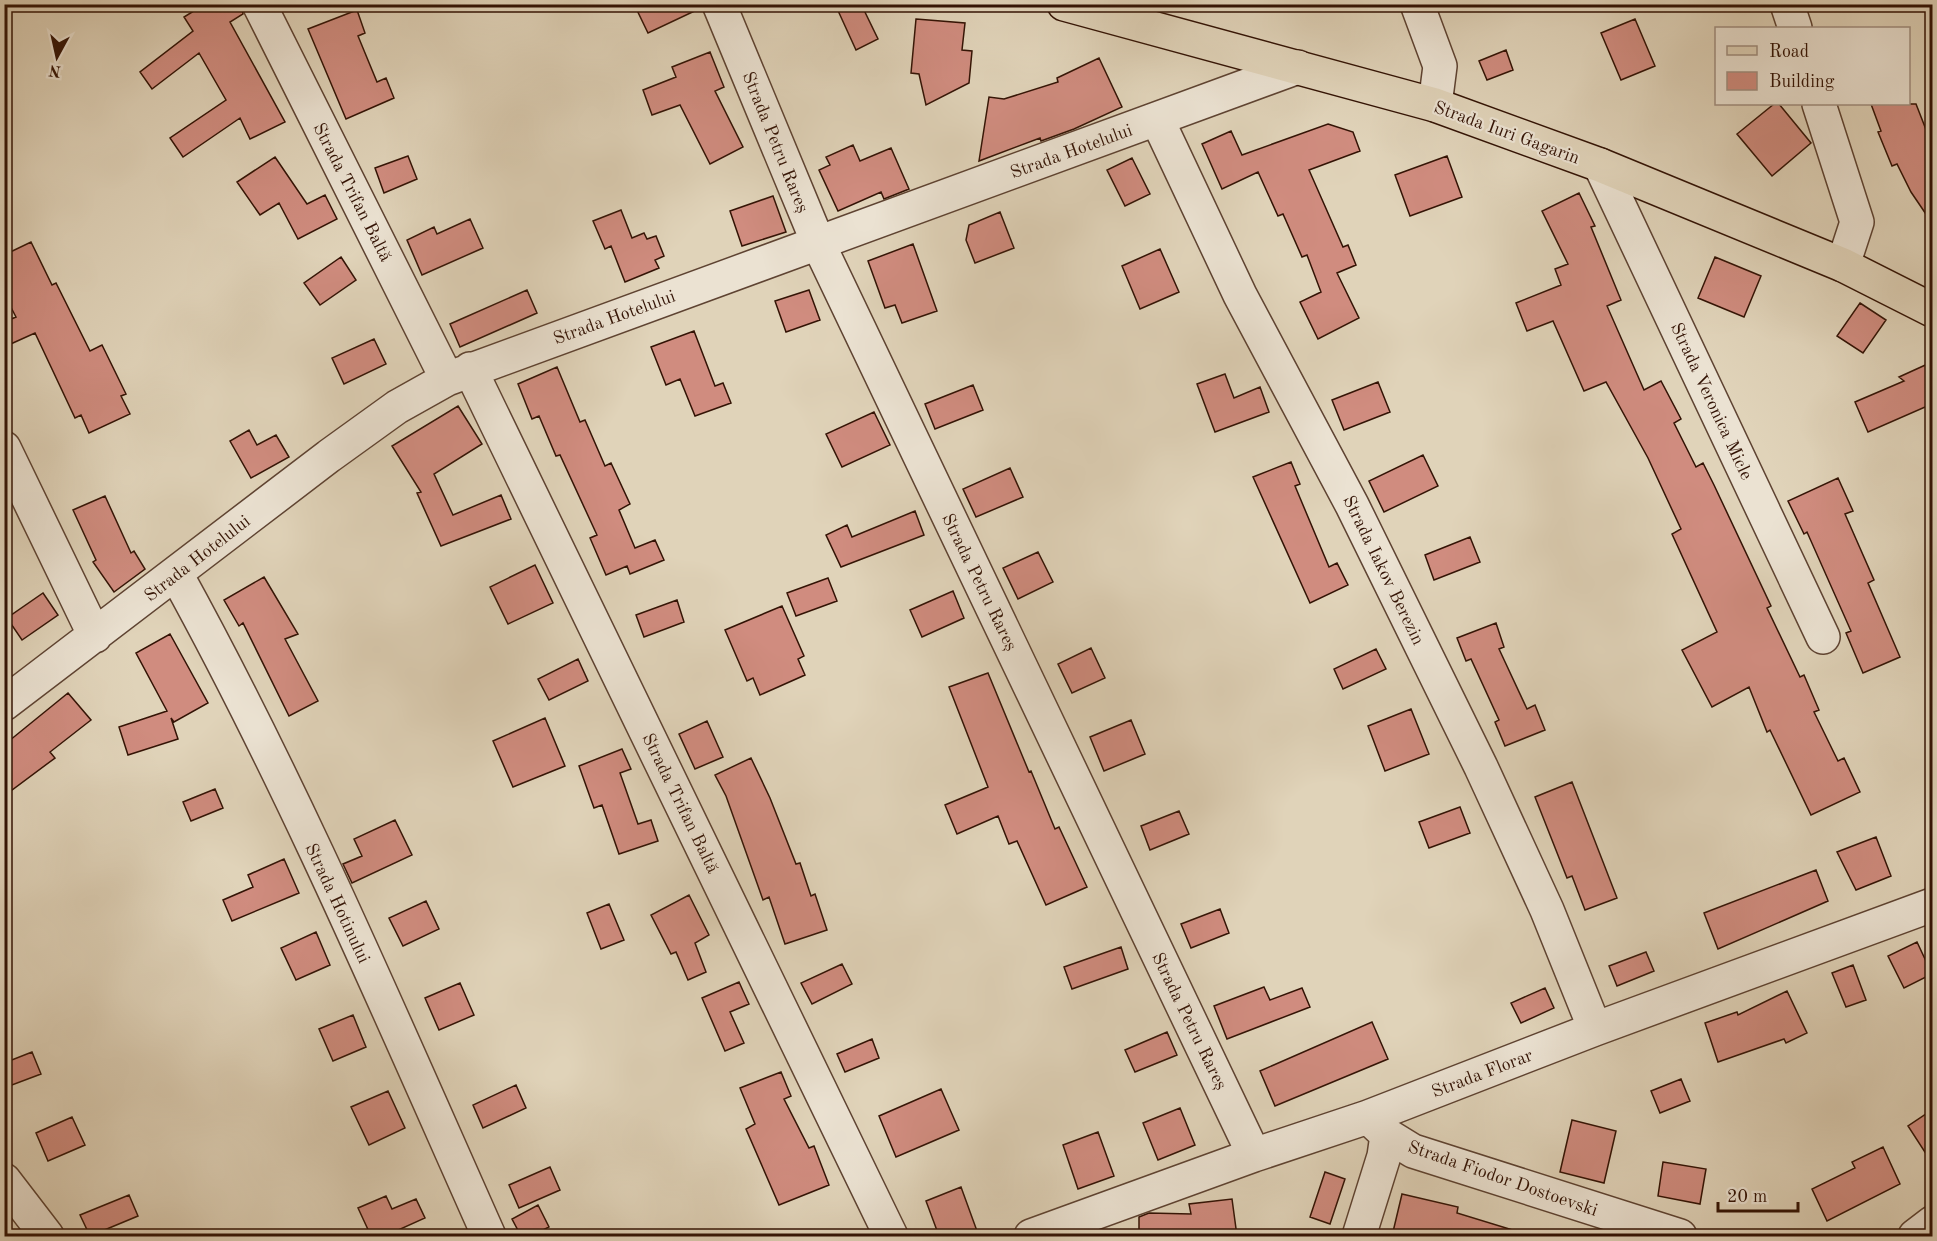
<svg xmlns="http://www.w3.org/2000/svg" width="1937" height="1241" font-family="'Old Standard TT',serif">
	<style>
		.building { fill: #d08c7f; stroke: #331305; stroke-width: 1.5 }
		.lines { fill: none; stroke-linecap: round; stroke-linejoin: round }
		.minor-casing { stroke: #5e4332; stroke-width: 36 }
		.major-casing { stroke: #331305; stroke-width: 36 }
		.minor { stroke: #ebe2d2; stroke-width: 33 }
		.major { stroke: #e0d3b9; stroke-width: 33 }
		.labels { text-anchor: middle; stroke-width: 4.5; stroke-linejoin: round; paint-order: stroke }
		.street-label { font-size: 18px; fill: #331305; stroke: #ebe2d2 }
	</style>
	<rect width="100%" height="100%" fill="#e0d3b9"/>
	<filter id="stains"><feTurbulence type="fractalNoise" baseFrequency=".00333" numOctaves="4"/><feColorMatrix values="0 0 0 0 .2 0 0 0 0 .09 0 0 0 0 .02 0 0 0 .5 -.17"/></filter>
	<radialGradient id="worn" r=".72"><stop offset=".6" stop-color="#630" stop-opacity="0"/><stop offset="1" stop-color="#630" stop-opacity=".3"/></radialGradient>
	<path class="building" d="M 205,4 L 241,4 L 243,14 L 230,22 L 285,122 L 250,139 L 240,118 L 183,157 L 170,138 L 226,100 L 199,53 L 152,89 L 140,72 L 193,31 L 184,17 Z
		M 634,4 L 701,4 L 701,8 L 648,33 Z
		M 835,4 L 861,4 L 878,39 L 856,50 Z
		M 357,10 L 365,33 L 358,36 L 377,82 L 386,78 L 394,98 L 346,119 L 308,29 Z
		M 916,19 L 965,23 L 962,50 L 972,51 L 969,83 L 926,105 L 919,74 L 911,73 Z
		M 1635,19 L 1655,66 L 1621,80 L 1601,33 Z
		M 1506,50 L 1513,70 L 1487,80 L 1479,61 Z
		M 710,52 L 724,87 L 715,91 L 743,147 L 710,164 L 680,105 L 652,115 L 643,90 L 676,77 L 672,67 Z
		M 1099,58 L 1122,107 L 1074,129 L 1041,141 L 1040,138 L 979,161 L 989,97 L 1004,99 L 1058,82 L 1057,78 Z
		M 1774,104 L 1779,104 L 1811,143 L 1772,176 L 1737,134 Z
		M 1871,104 L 1916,104 L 1932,145 L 1932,223 L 1911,192 L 1897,164 L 1892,166 L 1878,132 L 1881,131 Z
		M 1328,124 L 1353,132 L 1360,151 L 1309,170 L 1343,247 L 1348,245 L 1356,265 L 1337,273 L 1359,318 L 1318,339 L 1300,302 L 1321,292 L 1307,255 L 1302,257 L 1283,214 L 1278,216 L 1258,172 L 1222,189 L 1202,144 L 1231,131 L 1242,155 Z
		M 853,145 L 860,161 L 891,148 L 909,189 L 884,199 L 881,192 L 838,211 L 819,170 L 830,165 L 826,157 Z
		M 408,156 L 417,179 L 384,193 L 375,168 Z
		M 1447,156 L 1462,197 L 1410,216 L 1395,175 Z
		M 275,157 L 307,204 L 325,195 L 337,219 L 298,239 L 279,203 L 260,215 L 237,182 Z
		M 1132,158 L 1150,194 L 1125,206 L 1107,170 Z
		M 1579,193 L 1595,226 L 1591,227 L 1621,300 L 1607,306 L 1644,390 L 1661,381 L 1681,419 L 1674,423 L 1696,467 L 1703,463 L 1714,485 L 1771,606 L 1767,608 L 1800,677 L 1804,675 L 1819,710 L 1814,712 L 1838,761 L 1844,758 L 1860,792 L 1811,815 L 1770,730 L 1767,732 L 1749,687 L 1712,707 L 1682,650 L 1717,632 L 1672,534 L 1681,529 L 1648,458 L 1606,382 L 1584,391 L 1553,321 L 1527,331 L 1516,303 L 1561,285 L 1555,269 L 1568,264 L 1542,211 Z
		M 773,196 L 786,232 L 742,246 L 730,211 Z
		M 621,210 L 632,238 L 644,233 L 647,239 L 656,236 L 664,256 L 655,260 L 659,268 L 625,282 L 611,246 L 605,249 L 593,221 Z
		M 1000,212 L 1014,248 L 975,263 L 966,240 L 969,225 Z
		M 470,219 L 483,248 L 422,275 L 407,240 L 434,227 L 437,234 Z
		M 31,242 L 52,285 L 56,283 L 90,351 L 102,345 L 126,394 L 121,396 L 130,414 L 89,433 L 81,415 L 75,418 L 35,333 L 4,347 L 4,322 L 16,317 L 4,294 L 4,255 Z
		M 913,244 L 937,311 L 902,323 L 895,305 L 885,308 L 868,261 Z
		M 1160,249 L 1179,292 L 1140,309 L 1122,266 Z
		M 341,257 L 356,280 L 320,305 L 304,283 Z
		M 1715,257 L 1761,276 L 1744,317 L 1698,298 Z
		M 527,290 L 537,313 L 460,347 L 450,324 Z
		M 809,290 L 820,320 L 786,332 L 775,301 Z
		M 1860,303 L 1886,320 L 1863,353 L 1837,336 Z
		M 694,331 L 715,386 L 723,383 L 731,403 L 695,416 L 680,379 L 666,385 L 651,347 Z
		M 374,339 L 386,364 L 344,384 L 332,358 Z
		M 1932,362 L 1932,404 L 1868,432 L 1855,402 L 1904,381 L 1899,377 Z
		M 557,367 L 580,422 L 585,420 L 605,466 L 611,463 L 630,504 L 619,510 L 635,548 L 655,540 L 664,560 L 630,574 L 627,566 L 606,575 L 590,538 L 597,535 L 560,455 L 556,456 L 539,416 L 532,419 L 518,384 Z
		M 1225,374 L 1234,398 L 1260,387 L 1269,412 L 1215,432 L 1197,384 Z
		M 1378,382 L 1390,412 L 1344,430 L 1332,400 Z
		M 973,385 L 983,410 L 935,429 L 925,404 Z
		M 458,406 L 482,444 L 434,474 L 453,515 L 501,495 L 511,519 L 441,546 L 417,493 L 421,492 L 392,446 Z
		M 874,412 L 890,445 L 842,467 L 826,434 Z
		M 249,430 L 257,445 L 276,435 L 289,457 L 251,478 L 230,441 Z
		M 1423,455 L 1438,486 L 1384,512 L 1369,481 Z
		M 1291,462 L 1300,484 L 1295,486 L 1329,567 L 1337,563 L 1348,585 L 1310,603 L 1253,477 Z
		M 1010,468 L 1023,497 L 976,517 L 963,489 Z
		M 1838,478 L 1853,511 L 1845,514 L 1874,580 L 1868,583 L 1900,657 L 1863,673 L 1846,633 L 1851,631 L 1807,532 L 1804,534 L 1788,501 Z
		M 105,496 L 131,553 L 134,551 L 145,569 L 114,592 L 93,562 L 96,560 L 73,510 Z
		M 915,511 L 924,535 L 841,567 L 826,535 L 847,525 L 852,537 Z
		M 1470,537 L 1480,562 L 1434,580 L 1425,555 Z
		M 1038,552 L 1053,582 L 1018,599 L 1003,568 Z
		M 535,565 L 553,603 L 508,624 L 490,587 Z
		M 264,577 L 298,634 L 285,639 L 318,701 L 289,716 L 243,623 L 239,626 L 224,600 Z
		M 828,578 L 837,601 L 796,616 L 787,593 Z
		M 953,591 L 964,618 L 922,637 L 910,610 Z
		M 43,593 L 58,615 L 22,640 L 7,618 Z
		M 677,600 L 684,622 L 644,637 L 636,615 Z
		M 782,606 L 804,656 L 798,659 L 805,675 L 760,695 L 753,678 L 747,681 L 725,630 Z
		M 1496,623 L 1504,647 L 1499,649 L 1527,709 L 1535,705 L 1545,730 L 1505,746 L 1495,722 L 1499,720 L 1471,659 L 1466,661 L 1457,638 Z
		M 170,634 L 208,703 L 174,722 L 171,718 L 178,739 L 128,755 L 119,727 L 167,711 L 136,653 Z
		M 1091,648 L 1105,678 L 1072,693 L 1058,664 Z
		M 1376,649 L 1386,669 L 1343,689 L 1334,669 Z
		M 578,659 L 588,681 L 549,700 L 538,679 Z
		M 988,673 L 1029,772 L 1031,771 L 1055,829 L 1059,827 L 1087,887 L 1046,905 L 1017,841 L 1009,844 L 998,816 L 957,834 L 945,805 L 988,787 L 949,687 Z
		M 68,693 L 91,720 L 50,752 L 55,758 L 4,796 L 4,745 Z
		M 1411,709 L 1429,754 L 1385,771 L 1368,726 Z
		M 545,718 L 565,766 L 513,787 L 493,741 Z
		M 1131,720 L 1145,754 L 1104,771 L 1090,737 Z
		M 707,721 L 723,757 L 695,769 L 679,734 Z
		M 622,749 L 631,769 L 620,773 L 638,824 L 651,820 L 658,841 L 619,854 L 602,805 L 594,808 L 579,766 Z
		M 751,758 L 770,798 L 796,864 L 800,863 L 811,896 L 815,894 L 827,930 L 785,944 L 769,897 L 763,900 L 726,796 L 715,775 Z
		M 1572,782 L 1617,898 L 1585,910 L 1572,876 L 1567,878 L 1535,797 Z
		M 215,789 L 223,808 L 191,821 L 183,802 Z
		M 1460,807 L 1470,833 L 1429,848 L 1419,822 Z
		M 1179,811 L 1189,834 L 1150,850 L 1141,826 Z
		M 395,820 L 412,855 L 352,883 L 343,864 L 362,856 L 354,839 Z
		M 1876,837 L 1891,876 L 1856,890 L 1837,852 Z
		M 284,859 L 299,893 L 232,921 L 223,900 L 253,887 L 248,875 Z
		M 1816,870 L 1828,901 L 1718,949 L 1704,913 Z
		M 689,895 L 709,935 L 695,943 L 706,972 L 688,980 L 676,952 L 671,954 L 651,915 Z
		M 426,901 L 439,929 L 403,946 L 389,918 Z
		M 609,904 L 624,940 L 601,949 L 587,913 Z
		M 1220,909 L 1229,933 L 1191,948 L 1181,924 Z
		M 316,932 L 330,965 L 296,980 L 281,948 Z
		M 1917,942 L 1932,974 L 1904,988 L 1888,956 Z
		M 1121,947 L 1128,969 L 1072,989 L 1064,967 Z
		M 1646,952 L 1654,971 L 1617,986 L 1609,966 Z
		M 842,964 L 852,984 L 812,1004 L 801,983 Z
		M 1853,965 L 1866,1000 L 1846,1007 L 1832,973 Z
		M 739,982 L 749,1004 L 730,1012 L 744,1043 L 725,1051 L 702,998 Z
		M 460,983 L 474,1015 L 439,1030 L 425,998 Z
		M 1264,987 L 1270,1000 L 1302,988 L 1310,1007 L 1227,1039 L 1214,1006 Z
		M 1545,988 L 1554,1008 L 1521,1023 L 1511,1003 Z
		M 1787,991 L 1807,1033 L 1786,1043 L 1784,1039 L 1718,1062 L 1705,1023 L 1737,1012 L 1738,1015 Z
		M 353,1015 L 366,1047 L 333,1061 L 319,1029 Z
		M 1372,1022 L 1388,1059 L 1275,1106 L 1260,1071 Z
		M 1167,1032 L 1177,1055 L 1135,1072 L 1125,1050 Z
		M 872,1039 L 879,1058 L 845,1072 L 837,1054 Z
		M 32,1052 L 41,1074 L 4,1088 L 4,1063 Z
		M 781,1072 L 791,1096 L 784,1099 L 809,1148 L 814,1146 L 829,1185 L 779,1205 L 746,1129 L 755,1124 L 740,1088 Z
		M 1681,1079 L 1690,1101 L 1660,1113 L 1651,1091 Z
		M 516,1085 L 526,1108 L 483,1128 L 473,1105 Z
		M 941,1089 L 959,1130 L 896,1157 L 879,1116 Z
		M 388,1091 L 405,1128 L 369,1145 L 351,1107 Z
		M 1180,1108 L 1195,1145 L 1158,1160 L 1143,1123 Z
		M 1932,1110 L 1932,1163 L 1908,1126 Z
		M 72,1117 L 85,1145 L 48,1161 L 36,1133 Z
		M 1572,1120 L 1616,1131 L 1604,1183 L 1560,1172 Z
		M 1098,1132 L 1114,1176 L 1078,1189 L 1063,1145 Z
		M 1883,1147 L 1900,1184 L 1827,1221 L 1812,1189 L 1855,1168 L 1852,1162 Z
		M 1663,1162 L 1706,1169 L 1700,1204 L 1658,1196 Z
		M 550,1167 L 560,1190 L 519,1208 L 509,1185 Z
		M 1325,1172 L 1345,1179 L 1330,1224 L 1310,1217 Z
		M 961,1187 L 977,1231 L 962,1236 L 939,1236 L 926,1201 Z
		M 1402,1194 L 1458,1207 L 1457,1213 L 1516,1231 L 1515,1236 L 1392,1236 Z
		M 129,1195 L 138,1216 L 90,1236 L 80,1215 Z
		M 386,1196 L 392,1209 L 416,1199 L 425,1218 L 385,1236 L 371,1236 L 358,1208 Z
		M 1232,1199 L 1237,1236 L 1139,1236 L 1139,1217 L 1149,1213 L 1191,1214 L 1189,1204 Z
		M 538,1205 L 549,1227 L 531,1236 L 521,1236 L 512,1219 Z"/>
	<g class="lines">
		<g class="minor-casing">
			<path id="minor" d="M 259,4 L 447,379
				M 719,4 L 819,245 L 1254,1155
				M 1417,4 L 1440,66 L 1435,105
				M 1787,4 L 1795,28
				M 1819,104 L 1857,222 L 1843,265
				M 1157,119 L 1240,295 L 1352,505 L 1481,767 L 1547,910 L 1595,1029
				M 1600,165 L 1823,637
				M 470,369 L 891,1236
				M 4,448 L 95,636
				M 176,574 C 294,788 390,1014 489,1236
				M 4,704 L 329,456 L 397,407 L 447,379 L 1298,67
				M 1368,1117 L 1387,1135 L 1413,1151 L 1680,1236
				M 4,1180 L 47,1236
				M 1031,1236 L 1254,1155 L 1368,1117 L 1595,1029 L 1932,905
				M 1359,1236 L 1384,1156 L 1387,1135
				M 1915,1236 L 1932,1223"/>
		</g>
		<g class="major-casing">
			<path id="major" d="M 1064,4 L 1435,105 L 1600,165 L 1843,265 L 1932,310"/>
		</g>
		<use href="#minor" class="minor"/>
		<use href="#major" class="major"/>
	</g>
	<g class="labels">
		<g class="street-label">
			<text transform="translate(1507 132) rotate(20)" y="6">Strada Iuri Gagarin</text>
			<text transform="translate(776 142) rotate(68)" y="6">Strada Petru Rareș</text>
			<text transform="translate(1071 151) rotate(-20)" y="6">Strada Hotelului</text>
			<text transform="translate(353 192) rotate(63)" y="6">Strada Trifan Baltă</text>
			<text transform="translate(614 317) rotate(-20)" y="6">Strada Hotelului</text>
			<text transform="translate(1712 401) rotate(65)" y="6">Strada Veronica Micle</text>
			<text transform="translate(197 558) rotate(-38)" y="6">Strada Hotelului</text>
			<text transform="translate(1384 570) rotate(64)" y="6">Strada Iakov Berezin</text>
			<text transform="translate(980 582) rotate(64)" y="6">Strada Petru Rareș</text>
			<text transform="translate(681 803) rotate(64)" y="6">Strada Trifan Baltă</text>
			<text transform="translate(338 903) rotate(65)" y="6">Strada Hotinului</text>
			<text transform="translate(1190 1021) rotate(64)" y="6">Strada Petru Rareș</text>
			<text transform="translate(1482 1073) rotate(-21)" y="6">Strada Florar</text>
			<text transform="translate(1503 1178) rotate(19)" y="6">Strada Fiodor Dostoevski</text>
		</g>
	</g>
	<rect width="1937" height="1241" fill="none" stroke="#e0d3b9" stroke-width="24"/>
	<rect x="6" y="6" width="1925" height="1229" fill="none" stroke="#331305" stroke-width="3"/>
	<rect x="12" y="12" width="1913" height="1217" fill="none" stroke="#331305" stroke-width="1.5"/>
	<rect x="1715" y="27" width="195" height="78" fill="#ebe2d2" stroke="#a18f80" stroke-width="1.5"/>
	<rect x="1727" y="46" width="30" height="9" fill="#e0d3b9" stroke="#a18f80" stroke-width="1.5"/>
	<text x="1769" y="57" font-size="18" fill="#331305">Road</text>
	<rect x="1727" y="72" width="30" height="18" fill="#d08c7f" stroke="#a18f80" stroke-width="1.5"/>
	<text x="1769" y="87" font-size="18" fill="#331305">Building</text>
	<g transform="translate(57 57) rotate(188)" stroke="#ebe2d2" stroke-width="4.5" paint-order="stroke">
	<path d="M0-4.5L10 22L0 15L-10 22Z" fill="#331305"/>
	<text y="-9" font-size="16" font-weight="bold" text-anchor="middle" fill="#331305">N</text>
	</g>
	<path d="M1718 1202v9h80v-9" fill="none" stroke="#331305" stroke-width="3"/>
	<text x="1727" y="1202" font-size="18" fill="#331305" stroke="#ebe2d2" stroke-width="4.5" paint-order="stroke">20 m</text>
	<rect width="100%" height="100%" filter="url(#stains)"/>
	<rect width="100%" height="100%" fill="url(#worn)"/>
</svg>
